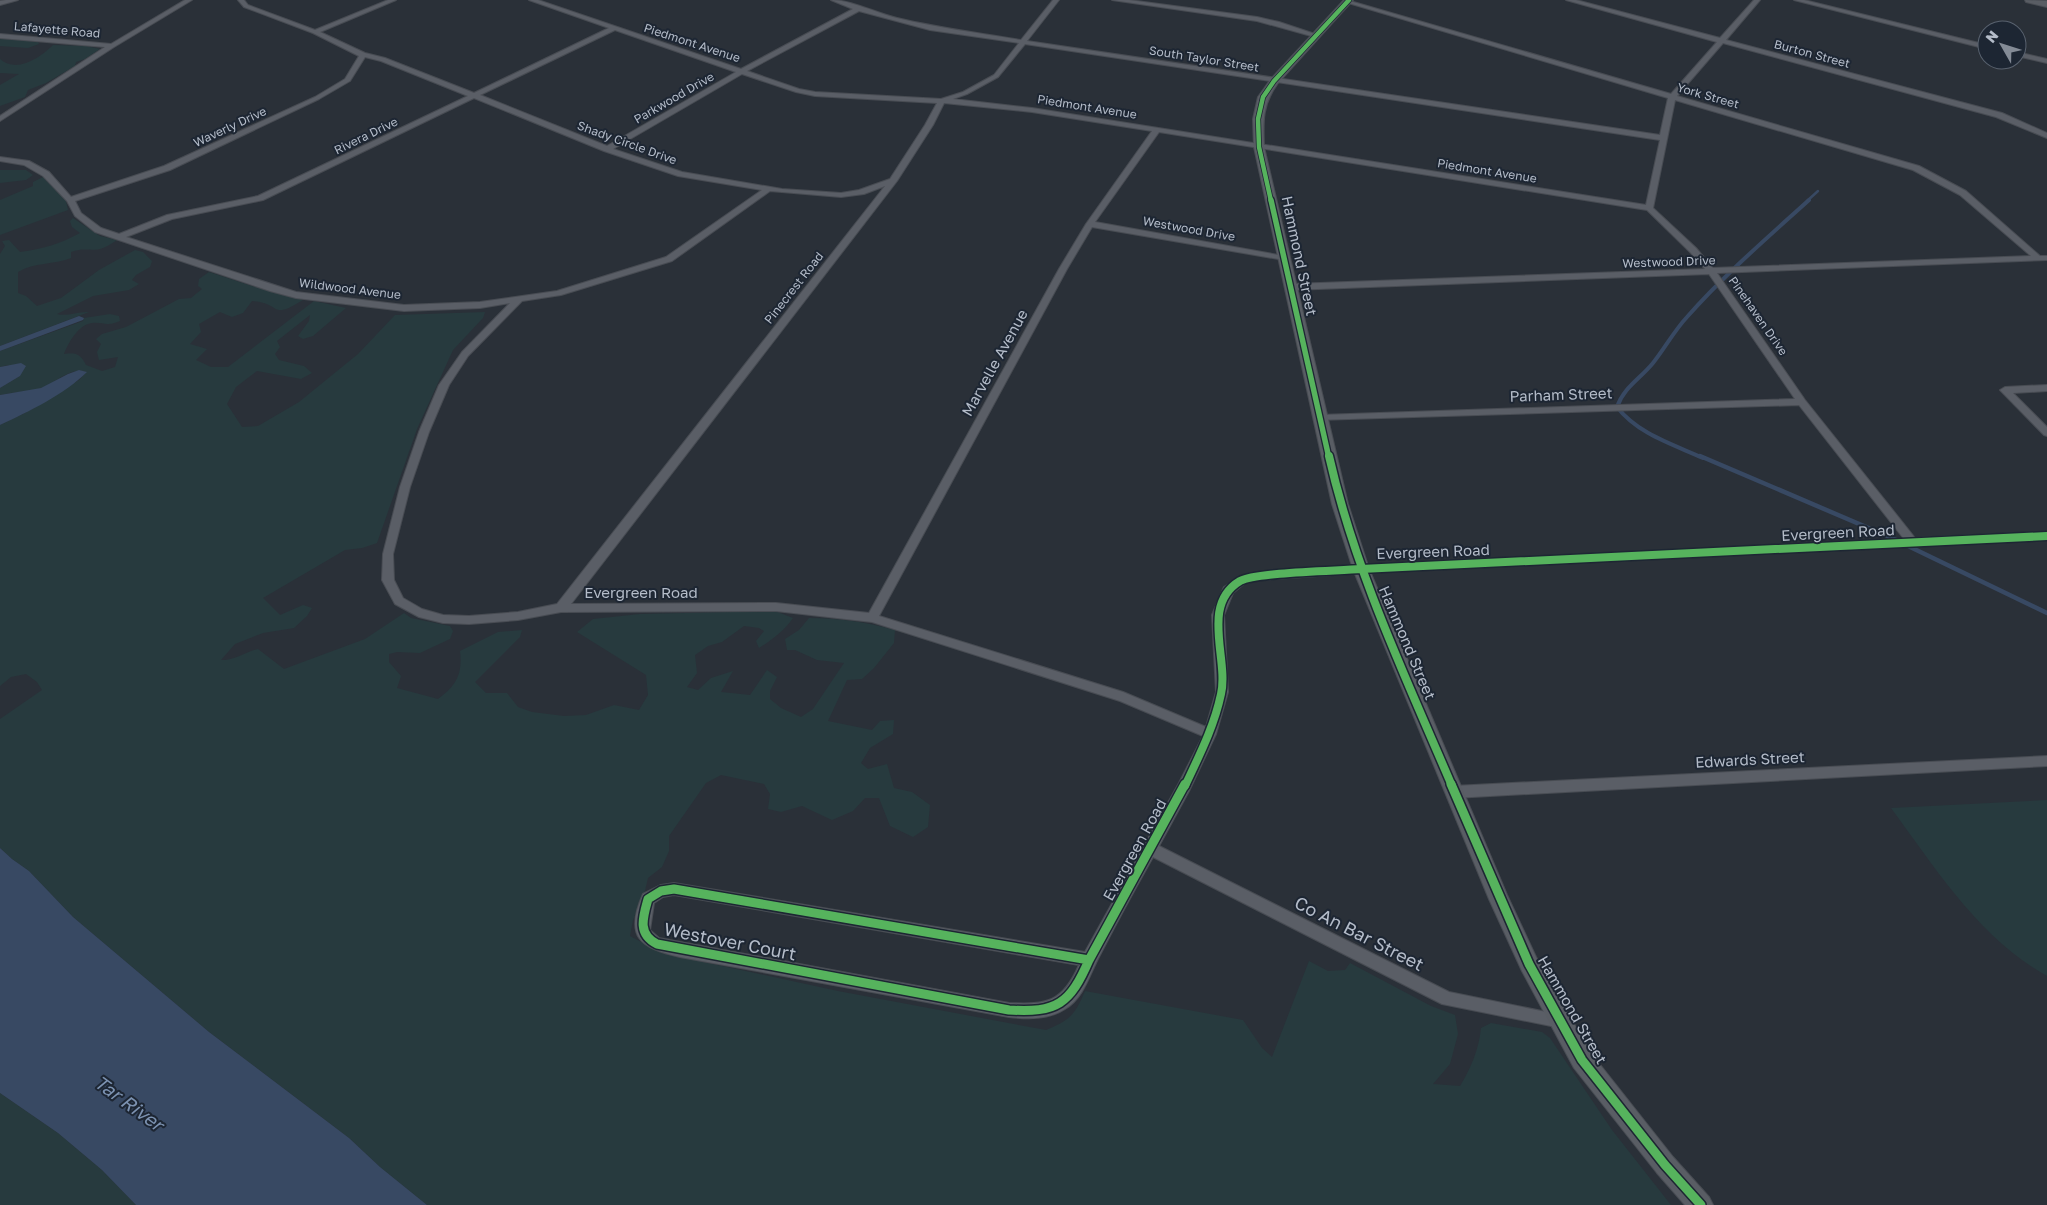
<svg xmlns="http://www.w3.org/2000/svg" width="2047" height="1205" font-family="'Golos Text',sans-serif">
	<style>
		.green { fill: #273a3e }
		.water { fill: #384963 }
		.lines { fill: none; stroke-linecap: round; stroke-linejoin: round }
		.stream-far2 { stroke: #384963; stroke-width: 2.5 }
		.stream-far1 { stroke: #384963; stroke-width: 4 }
		.stream { stroke: #384963; stroke-width: 4.5 }
		.street-casing { stroke: #484c53; stroke-width: 2 }
		.secondary-casing { stroke: #484c53; stroke-width: 2 }
		.street { fill: #5a5e66; fill-rule: evenodd }
		.secondary { fill: #595d64; fill-rule: evenodd }
		.cycleway-far3-casing { stroke: #1d2633; stroke-width: 6 }
		.cycleway-far2-casing { stroke: #1d2633; stroke-width: 8 }
		.cycleway-far1-casing { stroke: #1d2633; stroke-width: 11 }
		.cycleway-casing { stroke: #1d2633; stroke-width: 12 }
		.cycleway-far3 { stroke: #56b35d; stroke-width: 4.5 }
		.cycleway-far2 { stroke: #56b35d; stroke-width: 5.5 }
		.cycleway-far1 { stroke: #56b35d; stroke-width: 8 }
		.cycleway { stroke: #56b35d; stroke-width: 9 }
		.labels { text-anchor: middle; stroke-width: 4; stroke-linejoin: round; paint-order: stroke }
		.far-street-label { font-size: 12px; fill: #b4bcc9; stroke: #1d2633 }
		.street-label { font-size: 15px; fill: #b4bcc9; stroke: #1d2633 }
		.near-street-label { font-size: 18px; fill: #b4bcc9; stroke: #1d2633 }
		.near-water-label { font-size: 19px; font-style: italic; fill: #7c92b1; stroke: #1d2633 }
	</style>
	<rect width="100%" height="100%" fill="#2a3038"/>
	<path class="green" d="M 0,38 L 38,42 L 39,44 L 28,48 L 0,46 Z
		M 53,45 L 86,46 L 100,49 L 85,59 L 76,62 L 75,66 L 46,83 L 28,90 L 25,97 L 0,106 L 0,85 L 19,74 L 0,73 L 0,59 C 17,74 41,57 53,45 Z
		M 0,170 L 26,170 L 33,175 L 26,180 L 0,183 Z
		M 43,177 L 66,201 L 68,210 L 0,235 L 0,200 L 33,186 L 33,182 Z
		M 73,218 L 100,236 L 117,240 C 94,257 91,245 71,252 L 71,258 C 53,265 35,262 18,272 L 18,293 L 26,296 L 37,306 L 61,298 L 99,270 L 135,250 L 143,252 L 152,261 L 150,267 L 136,275 L 132,280 L 139,284 L 129,290 L 93,296 L 57,314 C 67,317 78,311 89,312 L 0,346 L 0,254 L 5,246 L 2,241 L 9,240 L 20,252 C 43,249 60,244 80,233 L 72,227 L 70,221 Z
		M 209,272 L 268,291 L 303,300 C 269,321 283,303 252,301 L 243,313 L 232,317 L 220,312 L 199,324 L 201,332 L 190,344 L 207,349 L 196,360 L 211,367 L 228,367 L 314,301 L 346,308 L 313,336 L 303,339 L 298,336 L 309,321 L 310,315 L 277,341 L 280,347 L 275,354 L 279,360 L 304,366 L 312,373 L 301,379 L 257,371 L 236,387 L 227,404 L 242,427 L 258,426 L 299,402 L 358,354 L 395,315 L 485,312 L 483,318 L 453,350 L 417,429 L 377,543 L 362,548 L 345,550 L 263,598 L 280,615 L 303,605 L 312,608 L 307,616 L 294,628 L 263,633 L 235,644 L 221,660 C 234,661 245,652 258,649 L 284,669 L 365,639 L 404,613 L 411,618 L 450,626 L 453,631 L 450,639 L 420,653 L 397,652 L 389,654 L 389,662 L 401,676 L 397,688 L 438,699 C 456,686 463,674 460,651 L 498,632 L 522,630 L 520,637 L 475,682 L 486,693 L 507,693 L 518,707 L 532,712 L 564,716 L 586,715 L 614,705 L 639,710 L 648,695 L 646,675 L 577,632 L 593,619 L 640,614 L 775,611 L 793,618 C 785,630 772,640 759,648 L 756,641 L 764,631 L 759,628 L 744,626 L 722,642 L 708,646 L 695,655 L 697,673 L 687,687 L 698,690 L 711,678 L 733,671 L 721,692 L 750,695 L 767,670 L 777,677 L 770,691 L 770,699 L 781,708 L 801,717 L 813,709 L 844,663 L 817,660 L 795,650 L 787,650 L 785,639 L 799,630 L 809,618 C 839,618 866,622 895,630 L 894,643 L 874,668 L 862,679 L 847,680 L 828,721 L 872,730 L 880,721 L 894,720 L 893,734 L 870,748 L 861,763 L 868,769 L 887,764 L 894,788 L 912,792 L 930,805 L 928,827 L 913,837 L 890,826 L 879,798 L 865,798 L 853,811 L 832,820 L 802,806 L 781,812 L 768,809 L 770,794 L 764,784 L 721,775 L 706,783 L 669,836 L 669,851 L 662,867 L 648,878 L 643,899 L 633,920 L 630,936 L 662,953 L 838,991 L 1046,1030 C 1070,1020 1075,1015 1085,991 L 1243,1020 L 1262,1048 L 1272,1057 L 1309,961 L 1328,971 L 1345,970 L 1350,963 L 1431,1006 L 1455,1015 L 1458,1034 L 1450,1064 L 1433,1084 L 1460,1086 C 1471,1068 1479,1049 1481,1028 L 1491,1023 L 1542,1032 L 1550,1038 L 1612,1130 L 1671,1205 L 427,1205 L 380,1167 L 349,1138 L 209,1032 L 73,917 L 29,871 L 12,859 L 0,848 L 0,719 L 42,690 L 37,682 L 26,674 L 11,677 L 0,686 L 0,425 L 25,413 L 79,380 L 86,372 C 68,367 56,384 39,389 C 26,392 13,392 0,395 L 0,388 L 20,376 L 8,365 L 0,367 L 0,351 L 83,321 L 84,318 L 110,314 L 119,316 L 120,321 C 105,327 105,322 92,323 C 79,324 68,343 64,354 C 76,353 80,353 86,365 L 102,371 L 115,367 L 118,357 L 99,360 L 97,352 L 101,344 L 96,339 L 102,334 L 126,327 L 179,299 L 191,298 L 202,289 L 198,286 L 199,279 Z
		M 2047,800 L 2047,976 C 1979,938 1936,869 1891,808 Z
		M 0,1093 L 58,1133 L 102,1170 L 136,1205 L 0,1205 Z"/>
	<path class="water" d="M 79,316 L 84,318 L 83,320 L 0,351 L 0,346 Z
		M 21,363 L 26,366 L 20,376 L 0,388 L 0,367 Z
		M 79,370 L 87,372 C 65,394 28,412 0,425 L 0,395 L 41,388 L 68,374 Z
		M 0,848 L 12,859 L 29,871 L 73,917 L 209,1032 L 349,1138 L 380,1167 L 427,1205 L 136,1205 L 102,1170 L 58,1133 L 0,1093 Z"/>
	<g class="lines">
		<path class="stream-far2" d="M 1807,201 L 1818,191"/>
		<path class="stream-far1" d="M 1703,458 C 1672,444 1638,434 1617,407 C 1624,387 1640,379 1653,363 C 1665,348 1674,331 1687,317 C 1724,275 1767,238 1809,200"/>
		<path class="stream" d="M 1700,456 L 1899,541
			M 1906,545 L 2047,613"/>
		<g class="street-casing">
			<path id="street" d="M 6,0 L 18,0 L 0,5 L 0,1 Z
				M 185,0 L 192,0 L 114,47 L 0,121 L 0,116 L 105,47 L 0,38 L 0,34 L 111,44 Z
				M 238,0 L 244,0 L 248,5 L 315,30 L 388,0 L 396,0 L 320,32 L 365,53 L 385,58 L 474,93 L 609,28 L 529,0 L 538,0 L 741,69 L 853,9 L 831,0 C 851,0 876,13 897,18 C 938,28 980,33 1021,40 L 1053,0 L 1059,0 L 1027,41 L 1660,135 L 1668,98 L 1345,2 L 1350,1 L 1671,94 L 1717,42 L 1566,0 L 1576,0 L 1720,38 L 1754,0 L 1760,0 L 1726,40 L 2002,113 L 2047,133 L 2047,138 L 1996,117 L 1723,43 L 1677,96 L 1919,166 L 1966,191 L 2040,256 L 2047,256 L 2047,260 L 1717,273 L 1805,400 L 1915,538 L 2047,532 L 2047,540 L 1361,573 L 1261,580 L 1245,583 L 1233,593 L 1224,615 L 1228,692 L 1216,734 L 1189,791 L 1159,846 L 1449,992 L 1566,1016 L 1568,1021 L 1566,1026 L 1561,1028 L 1442,1004 L 1153,857 C 1135,889 1117,922 1100,955 C 1090,973 1084,998 1065,1009 C 1048,1020 1028,1019 1009,1017 L 680,957 C 640,948 624,937 643,894 L 661,885 L 674,883 L 1085,952 L 1179,783 L 1203,736 L 1120,701 L 872,622 L 776,611 L 561,612 L 518,620 L 469,624 L 443,623 L 419,617 L 395,604 L 382,580 L 383,554 L 400,487 L 419,432 L 439,385 L 462,352 L 510,303 L 480,308 L 404,311 L 296,298 L 270,291 L 95,232 L 75,216 L 67,201 L 43,176 L 24,165 L 0,161 L 0,157 L 29,161 L 49,172 L 71,197 L 164,166 L 315,97 L 345,79 L 359,56 L 313,33 L 244,7 ZM 859,11 L 930,30 L 1019,43 L 994,75 L 963,92 L 941,99 L 815,92 L 799,89 L 747,71 ZM 615,30 L 736,72 L 607,146 L 480,95 ZM 1025,44 L 1660,140 L 1646,205 L 1032,108 L 953,99 L 967,94 L 998,77 ZM 365,57 L 381,61 L 468,96 L 258,196 L 167,215 L 119,234 L 101,228 L 81,213 L 75,201 L 170,170 L 319,99 L 350,81 ZM 742,74 L 796,92 L 815,96 L 937,103 L 925,125 L 890,179 L 859,190 L 841,193 L 782,189 L 682,172 L 613,149 ZM 474,98 L 604,151 L 678,176 L 762,190 L 666,257 L 557,291 L 480,302 L 404,305 L 296,292 L 126,237 L 172,219 L 263,200 ZM 1675,100 L 1913,170 L 1960,195 L 2031,256 L 1713,268 L 1696,248 L 1653,208 ZM 944,103 L 1032,112 L 1152,131 L 1086,224 L 1059,269 L 869,613 L 776,603 L 571,604 L 897,181 L 933,125 ZM 1159,132 L 1647,210 L 1690,252 L 1705,269 L 1292,284 L 1288,287 L 1292,290 L 1709,274 L 1795,399 L 1320,415 L 1315,418 L 1317,420 L 1799,405 L 1904,539 L 1361,565 L 1261,572 L 1242,576 L 1224,587 L 1212,615 L 1216,692 L 1206,727 L 1123,692 L 879,616 L 1067,269 L 1092,227 L 1284,260 L 1288,258 L 1284,256 L 1095,222 ZM 885,186 L 557,604 L 518,612 L 469,616 L 443,615 L 422,609 L 403,598 L 394,580 L 393,554 L 410,487 L 429,432 L 449,385 L 468,356 L 522,301 L 561,295 L 672,261 L 770,191 L 841,197 L 864,194 ZM 674,895 L 1079,965 C 1063,1002 1047,1005 1009,1003 L 659,938 L 650,930 L 654,903 L 663,897 Z
				M 1112,0 L 1129,0 L 1257,17 L 1279,22 L 1318,35 L 1315,37 L 1257,21 Z
				M 1794,0 L 1804,0 L 1987,45 L 1987,49 Z
				M 2017,52 L 2047,59 L 2047,63 L 2017,56 Z
				M 2047,385 L 2047,391 L 2013,393 L 2047,427 L 2047,436 L 2044,435 L 2000,390 L 2005,387 Z
				M 2047,756 L 2047,766 L 1454,798 L 1449,796 L 1448,792 L 1449,788 L 1454,786 Z"/>
		</g>
		<g class="secondary-casing">
			<path id="secondary" d="M 1344,0 L 1353,0 L 1278,83 C 1262,105 1263,121 1264,147 L 1348,504 L 1369,569 L 1507,895 L 1536,957 L 1590,1052 L 1673,1157 L 1709,1197 L 1713,1205 L 1685,1205 L 1657,1173 L 1574,1068 L 1522,971 L 1489,899 L 1353,569 L 1332,504 L 1254,147 L 1253,119 L 1258,97 L 1271,79 Z
				M 2025,0 L 2047,1 L 2047,7 L 2026,2 Z"/>
		</g>
		<use href="#street" class="street"/>
		<use href="#secondary" class="secondary"/>
		<g class="cycleway-far3-casing">
			<path id="cycleway-far3" d="M 1271,201 L 1259,147 L 1258,119 L 1263,97 L 1274,81 L 1349,0"/>
		</g>
		<g class="cycleway-far2-casing">
			<path id="cycleway-far2" d="M 1271,200 L 1329,458"/>
		</g>
		<g class="cycleway-far1-casing">
			<path id="cycleway-far1" d="M 1329,456 C 1355,571 1406,678 1452,786
				M 1185,786 C 1199,756 1214,727 1221,694 C 1229,659 1200,605 1240,581 C 1257,572 1337,571 1361,569 L 2047,536"/>
		</g>
		<g class="cycleway-casing">
			<path id="cycleway" d="M 1451,784 L 1529,964 L 1582,1060 L 1665,1165 L 1701,1205
				M 674,889 L 1089,960 C 1070,1004 1057,1013 1009,1010 L 657,944 C 637,934 643,917 648,899 L 661,891 Z
				M 1089,960 L 1185,784"/>
		</g>
		<use href="#cycleway-far3" class="cycleway-far3"/>
		<use href="#cycleway-far2" class="cycleway-far2"/>
		<use href="#cycleway-far1" class="cycleway-far1"/>
		<use href="#cycleway" class="cycleway"/>
	</g>
	<g class="labels">
		<g class="far-street-label">
			<text transform="translate(57 30) rotate(5)" y="4">Lafayette Road</text>
			<text transform="translate(692 43) rotate(18)" y="4">Piedmont Avenue</text>
			<text transform="translate(1812 54) rotate(15)" y="4">Burton Street</text>
			<text transform="translate(1204 59) rotate(9)" y="4">South Taylor Street</text>
			<text transform="translate(1708 96) rotate(16)" y="4">York Street</text>
			<text transform="translate(674 98) rotate(-30)" y="4">Parkwood Drive</text>
			<text transform="translate(1087 107) rotate(9)" y="4">Piedmont Avenue</text>
			<text transform="translate(230 127) rotate(-25)" y="4">Waverly Drive</text>
			<text transform="translate(366 136) rotate(-26)" y="4">Rivera Drive</text>
			<text transform="translate(627 143) rotate(20)" y="4">Shady Circle Drive</text>
			<text transform="translate(1487 171) rotate(9)" y="4">Piedmont Avenue</text>
			<text transform="translate(1189 229) rotate(10)" y="4">Westwood Drive</text>
			<text transform="translate(1669 262) rotate(-2)" y="4">Westwood Drive</text>
			<text transform="translate(794 288) rotate(-52)" y="4">Pinecrest Road</text>
			<text transform="translate(350 289) rotate(7)" y="4">Wildwood Avenue</text>
			<text transform="translate(1758 316) rotate(55)" y="4">Pinehaven Drive</text>
		</g>
		<g class="street-label">
			<text transform="translate(1299 256) rotate(78)" y="5">Hammond Street</text>
			<text transform="translate(995 363) rotate(-61)" y="5">Marvelle Avenue</text>
			<text transform="translate(1561 395) rotate(-2)" y="5">Parham Street</text>
			<text transform="translate(1838 533) rotate(-3)" y="5">Evergreen Road</text>
			<text transform="translate(1433 552) rotate(-2)" y="5">Evergreen Road</text>
			<text x="641" y="598">Evergreen Road</text>
			<text transform="translate(1407 643) rotate(67)" y="5">Hammond Street</text>
			<text transform="translate(1750 760) rotate(-3)" y="5">Edwards Street</text>
			<text transform="translate(1135 850) rotate(-61)" y="5">Evergreen Road</text>
			<text transform="translate(1572 1010) rotate(60)" y="5">Hammond Street</text>
		</g>
		<g class="near-street-label">
			<text transform="translate(1359 934) rotate(27)" y="6">Co An Bar Street</text>
			<text transform="translate(730 942) rotate(11)" y="6">Westover Court</text>
		</g>
		<g class="near-water-label">
			<text transform="translate(129 1103) rotate(36)" y="7">Tar River</text>
		</g>
	</g>
	<g transform="translate(2002 45) rotate(309)"><circle r="24" fill="#1d2633" stroke="#59626f"/>
	<path d="M0-4L9 19L0 12L-9 19Z" fill="#848b96"/>
	<text y="-8" font-size="14" font-weight="bold" text-anchor="middle" fill="#b4bcc9">N</text>
	</g>
</svg>
